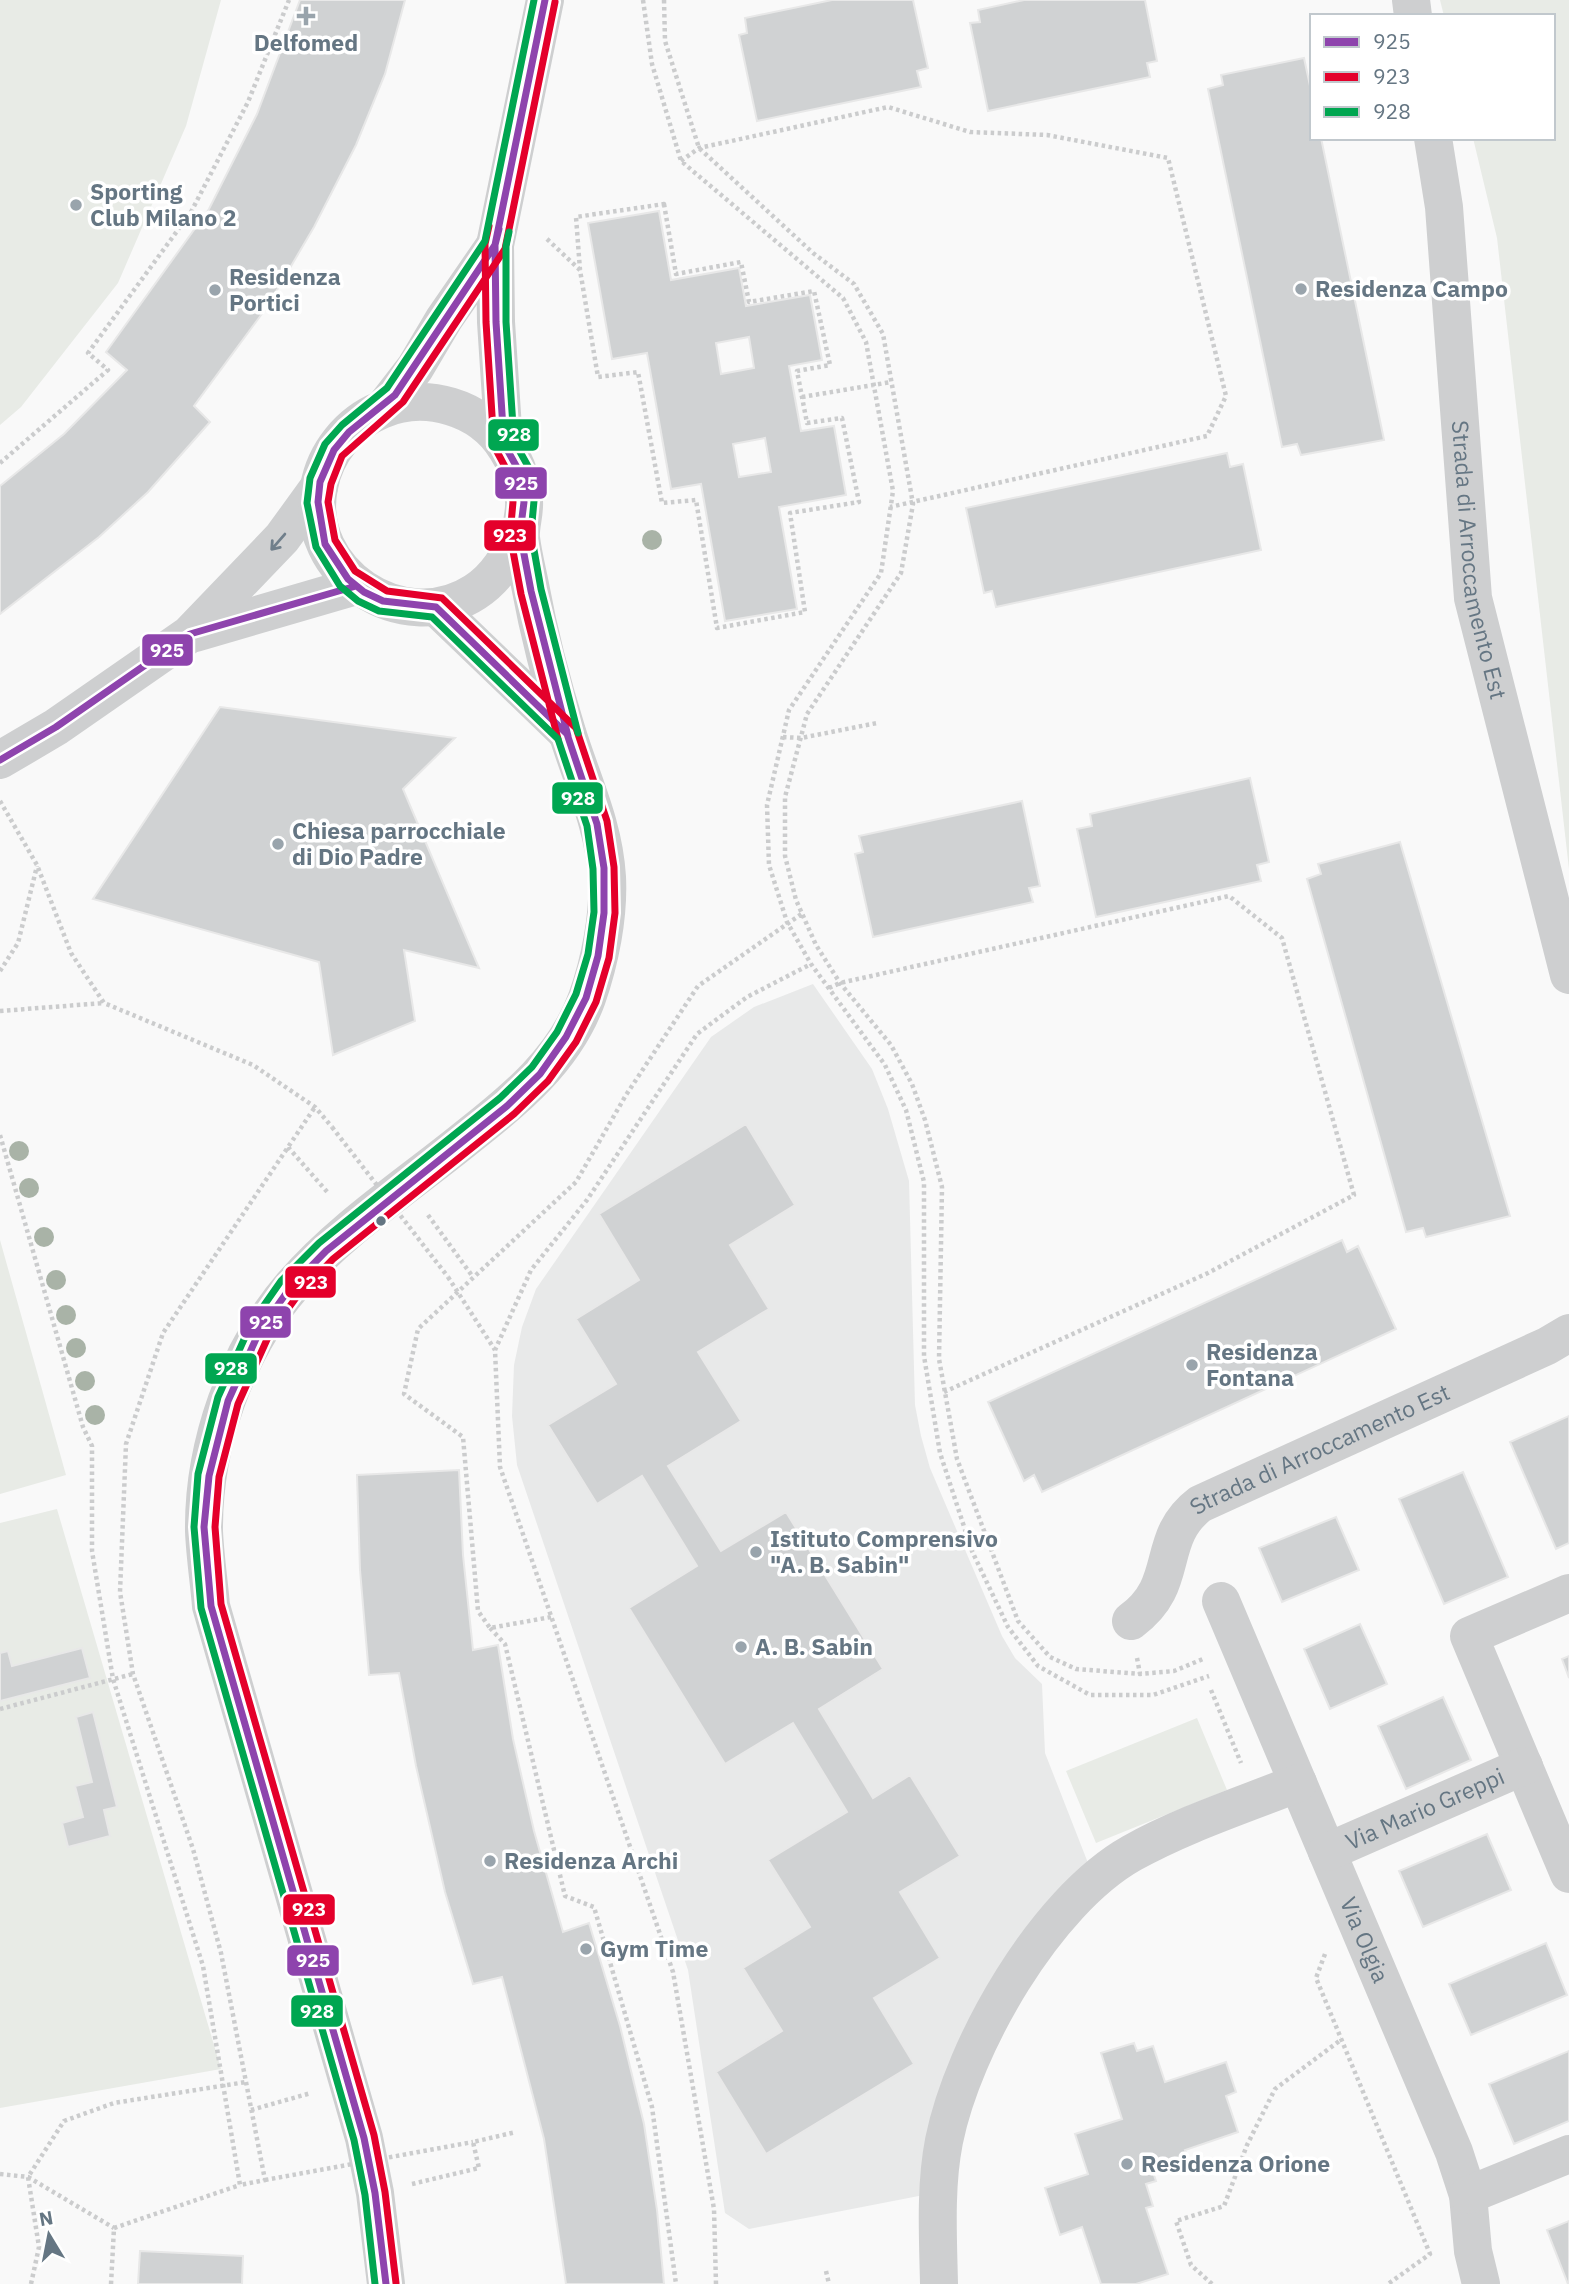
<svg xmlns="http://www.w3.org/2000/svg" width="1569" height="2284" font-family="'IBM Plex Sans',sans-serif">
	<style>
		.built { fill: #e8e9e9 }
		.green { fill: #e8ebe6 }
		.building { fill: #d0d2d3; stroke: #e8e8e8; stroke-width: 2; fill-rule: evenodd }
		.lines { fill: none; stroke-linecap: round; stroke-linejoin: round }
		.path { stroke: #cbcccd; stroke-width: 4.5; stroke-dasharray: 3.5 3.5; stroke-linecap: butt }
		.minor { stroke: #cecfd0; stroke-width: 38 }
		.path-bridge { stroke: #cbcccd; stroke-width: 4.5; stroke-dasharray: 3.5 3.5; stroke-linecap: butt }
		.bus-1-casing { stroke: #fff; stroke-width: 12 }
		.bus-2-casing { stroke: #fff; stroke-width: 12 }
		.bus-3-casing { stroke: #fff; stroke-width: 12 }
		.bus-1 { stroke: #8e44ad; stroke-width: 7 }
		.bus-2 { stroke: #e4002b; stroke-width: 7 }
		.bus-3 { stroke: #00a651; stroke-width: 7 }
		.tree { fill: #a9b3a7 }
		.oneway { stroke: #707f8b }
		.poi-dot { fill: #99a4ac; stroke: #fff; stroke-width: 2.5 }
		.bus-dot { fill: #657683; stroke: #fff; stroke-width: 2.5 }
		.labels { text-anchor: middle; stroke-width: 7; stroke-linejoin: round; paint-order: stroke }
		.poi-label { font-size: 23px; font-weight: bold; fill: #657683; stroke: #fff; text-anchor: start }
		.street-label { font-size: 23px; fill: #657683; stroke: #fff }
		.line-badge { stroke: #fff; stroke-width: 2.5 }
		.badge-label { font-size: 19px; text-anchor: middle; font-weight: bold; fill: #fff }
	</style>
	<rect width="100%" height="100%" fill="#f9f9f9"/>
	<path class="built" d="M 813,984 L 872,1069 L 888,1109 L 909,1181 L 915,1405 L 921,1436 L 930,1468 L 1002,1636 L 1015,1658 L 1042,1684 L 1045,1753 L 1088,1863 L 1056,1897 L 929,2194 L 749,2229 L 725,2213 L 688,1970 L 517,1465 L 512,1416 L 514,1365 L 522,1327 L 536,1289 L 711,1037 L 754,1007 Z"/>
	<path class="green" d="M 0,0 L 221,0 L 186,126 L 118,283 L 21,407 L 0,425 Z
		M 1440,0 L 1569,0 L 1569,869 L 1497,238 L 1473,138 L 1553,138 L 1553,16 L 1444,16 Z
		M 0,1240 L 66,1475 L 0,1494 Z
		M 57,1509 L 221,2069 L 0,2108 L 0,1523 Z
		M 1197,1718 L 1227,1790 L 1096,1843 L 1066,1771 Z"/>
	<path class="building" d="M 300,0 L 405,0 L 385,74 L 356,145 L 314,227 L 267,307 L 194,406 L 210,422 L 148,492 L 99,537 L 0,614 L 0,486 L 64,434 L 127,370 L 106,352 L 209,209 L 257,114 Z
		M 832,0 L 913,0 L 928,68 L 917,71 L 921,87 L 757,121 L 739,35 L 747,33 L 745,18 Z
		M 1024,0 L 1145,0 L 1157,61 L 1147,63 L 1150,77 L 988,111 L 970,23 L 980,22 L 978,10 Z
		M 1304,58 L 1312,95 L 1312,138 L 1321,138 L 1384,440 L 1301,455 L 1297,444 L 1282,447 L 1208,89 L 1223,85 L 1221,75 Z
		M 659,211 L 671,280 L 739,268 L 746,306 L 810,295 L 822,360 L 789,366 L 801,431 L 834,426 L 846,495 L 779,507 L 797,609 L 725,621 L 701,484 L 671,489 L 647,353 L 612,359 L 588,223 ZM 749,337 L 754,368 L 721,374 L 716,343 ZM 765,438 L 771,472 L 739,477 L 733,444 Z
		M 1227,453 L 1230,467 L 1243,464 L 1261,550 L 996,607 L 992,591 L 984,593 L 966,508 Z
		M 220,707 L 455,738 L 403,789 L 479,968 L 404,950 L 415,1021 L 333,1055 L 319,962 L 93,899 Z
		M 1250,778 L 1269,862 L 1257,865 L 1261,881 L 1096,917 L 1077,829 L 1092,826 L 1090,814 Z
		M 1022,801 L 1040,886 L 1029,888 L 1033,902 L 873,937 L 855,854 L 863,852 L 859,836 Z
		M 1400,842 L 1510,1216 L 1426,1237 L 1423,1228 L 1406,1232 L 1307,879 L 1321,874 L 1318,864 Z
		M 746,1124 L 795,1205 L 730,1245 L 769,1309 L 698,1352 L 741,1421 L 668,1466 L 721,1551 L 786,1512 L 883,1669 L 819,1709 L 873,1798 L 910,1775 L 960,1856 L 900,1892 L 940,1958 L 874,1998 L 914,2064 L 766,2154 L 716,2072 L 782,2031 L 743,1968 L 810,1927 L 768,1860 L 847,1812 L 793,1723 L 725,1764 L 629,1608 L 697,1566 L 642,1476 L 597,1504 L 548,1425 L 616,1384 L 576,1319 L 639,1280 L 599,1214 Z
		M 1342,1240 L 1347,1252 L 1358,1246 L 1396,1329 L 1042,1492 L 1034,1475 L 1024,1481 L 988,1402 Z
		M 1569,1416 L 1569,1543 L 1556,1549 L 1510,1442 Z
		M 459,1470 L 463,1555 L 473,1650 L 498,1645 L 513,1739 L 534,1831 L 563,1932 L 589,1923 L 620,2026 L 644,2124 L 657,2210 L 664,2284 L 566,2284 L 544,2139 L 502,1977 L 473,1984 L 445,1892 L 416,1766 L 399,1673 L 369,1675 L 360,1570 L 357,1475 Z
		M 1463,1472 L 1508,1577 L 1444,1604 L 1399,1499 Z
		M 1336,1517 L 1359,1570 L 1282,1602 L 1259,1548 Z
		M 1360,1624 L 1387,1684 L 1330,1709 L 1304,1649 Z
		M 82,1648 L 90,1678 L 0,1701 L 0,1653 L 8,1651 L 12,1666 Z
		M 1569,1656 L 1569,1678 L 1562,1659 Z
		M 1443,1697 L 1471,1760 L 1406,1789 L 1378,1726 Z
		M 93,1712 L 117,1807 L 104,1810 L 110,1836 L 68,1847 L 62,1823 L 83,1817 L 75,1786 L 92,1782 L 76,1717 Z
		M 1487,1834 L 1511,1890 L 1423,1927 L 1399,1871 Z
		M 1546,1943 L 1567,1995 L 1471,2035 L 1449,1984 Z
		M 1134,2043 L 1137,2051 L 1153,2046 L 1165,2082 L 1226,2062 L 1236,2092 L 1226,2096 L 1238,2132 L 1185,2150 L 1188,2158 L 1152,2169 L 1156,2181 L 1146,2184 L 1153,2206 L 1146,2208 L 1168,2274 L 1136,2284 L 1101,2284 L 1082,2227 L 1060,2235 L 1045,2188 L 1088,2174 L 1075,2134 L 1122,2119 L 1101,2053 Z
		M 1569,2051 L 1569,2121 L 1514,2144 L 1489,2084 Z
		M 1569,2221 L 1569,2284 L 1568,2284 L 1547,2230 Z
		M 140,2251 L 243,2256 L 242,2284 L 138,2284 Z"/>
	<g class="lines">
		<path class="path" d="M 643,0 L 652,64 L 681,161 L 843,298 L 866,342 L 893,491 L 881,573 L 789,710 L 767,805 L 769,865 L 787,922 L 811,964 L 885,1065 L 906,1110 L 924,1182 L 924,1356 L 940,1453 L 972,1551 L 1008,1627 L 1038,1666 L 1090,1695 L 1153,1695 L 1209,1676
			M 664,0 L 665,41 L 699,148 L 813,253 L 854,284 L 883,334 L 913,504 L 901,573 L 807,714 L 785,797 L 785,856 L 796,900 L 816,945 L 840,983 L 891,1045 L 912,1084 L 925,1120 L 942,1187 L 939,1359 L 957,1459 L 1018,1621 L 1050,1657 L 1076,1669 L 1140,1674 L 1174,1671 L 1203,1659
			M 681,161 L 699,148 L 888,107 L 970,132 L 1047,135 L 1168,158 L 1226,396 L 1207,436 L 890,507
			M 664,204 L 676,274 L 741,262 L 749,302 L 814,291 L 830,365 L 797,371 L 807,423 L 842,418 L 859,502 L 790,513 L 805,612 L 717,628 L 696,500 L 662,503 L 638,372 L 598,377 L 580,270 L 576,217 Z
			M 547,239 L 580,270
			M 802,397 L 891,382
			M 0,463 L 108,370 L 88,353 L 191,212 L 248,102 L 289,0
			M 783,737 L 801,738 L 877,723
			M 0,801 L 37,865 L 71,953 L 104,1003 L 253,1065 L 315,1107 L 332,1127
			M 0,971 L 18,943 L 37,866
			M 829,988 L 840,983 L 1229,896 L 1282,938 L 1354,1195 L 1208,1273 L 944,1392
			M 0,1011 L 104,1003
			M 0,1135 L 83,1427 L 92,1446 L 92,1551 L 113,1679 L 203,1966 L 240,2185 L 265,2180 L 221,1953 L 193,1849 L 133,1674 L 120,1592 L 126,1444 L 163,1333 L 315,1107
			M 288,1147 L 329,1194
			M 428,1215 L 473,1277
			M 448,1277 L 495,1350
			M 551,1617 L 490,1628 L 478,1611 L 463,1437 L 404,1394 L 418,1329 L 576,1182 L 626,1095 L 698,986 L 803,913
			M 490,1628 L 505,1644 L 565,1896 L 594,1907 L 652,2107 L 676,2284
			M 1137,1658 L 1140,1674
			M 1211,1690 L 1241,1763
			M 0,1709 L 133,1674
			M 1325,1954 L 1316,1978 L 1430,2254 L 1388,2284
			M 251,2110 L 311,2093
			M 0,2174 L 28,2177 L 114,2228
			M 412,2184 L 479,2168 L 473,2142 L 516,2132
			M 826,2271 L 829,2284
			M 31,2284 L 39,2247 L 28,2177 L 64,2121 L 114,2103 L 246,2082
			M 111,2284 L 114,2228 L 240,2185
			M 716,2284 L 714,2209 L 673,1972 L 500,1467 L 495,1350 L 531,1270 L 587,1200 L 697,1034 L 747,997 L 811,964
			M 1212,2284 L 1191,2265 L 1176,2221 L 1224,2206 L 1247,2145 L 1275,2089 L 1342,2039"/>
		<g class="minor">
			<path d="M 1411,0 L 1413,16"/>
			<path id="s1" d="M 1433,138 L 1444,207 L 1473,598 L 1569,975"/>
			<path d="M 384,408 L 415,368 L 444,319 L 495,245"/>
			<path d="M 504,444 L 496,322 L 495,245 L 545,0"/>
			<path d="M 436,607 L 567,733"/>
			<path d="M 195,633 L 356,586"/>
			<path d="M 0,760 L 56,727 L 190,634 L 282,538 L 319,487"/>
			<path d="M 1569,1593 L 1469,1636 L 1569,1874"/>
			<path id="s2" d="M 1221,1601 L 1454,2152 L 1468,2195 L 1473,2251 L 1481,2284"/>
			<path id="s3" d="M 1131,1621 C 1182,1584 1154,1539 1200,1504 L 1547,1346 L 1569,1333"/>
			<path id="s4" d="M 1327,1852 L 1524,1766"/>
			<path d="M 1468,2195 L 1569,2154"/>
			<path d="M 386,2284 L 375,2193 L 364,2138 L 211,1606 C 209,1581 205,1556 204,1531 C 203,1445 236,1351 292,1286 C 341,1229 407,1186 465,1139 C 515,1100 565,1059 587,998 C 600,961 609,916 607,877 C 604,825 582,781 567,732 C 552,684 539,634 530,585 C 527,570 523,554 521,538 C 520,526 525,513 524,501 C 523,482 516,463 506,448 C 481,407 425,391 381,410 C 349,423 325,453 319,487 C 302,572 403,639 475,592 C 498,577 508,557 520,533"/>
			<path d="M 939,2284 C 938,2237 935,2187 944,2141 C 963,2046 1045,1902 1132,1853 C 1184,1824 1243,1805 1298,1783"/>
		</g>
		<path class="path-bridge" d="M 332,1127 L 448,1277
			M 265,2180 L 473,2142"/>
		<g class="bus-1-casing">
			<path id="bus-1" d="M 499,229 L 495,245 L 496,322 L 504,444 L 519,471 L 524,502 L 520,533 L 531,591 L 568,736
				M 0,760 L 56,727 L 190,634 L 356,586
				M 386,2284 L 375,2193 L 364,2138 L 211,1606 L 204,1527 L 209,1476 L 228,1401 L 260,1330 L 290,1288 L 326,1251 L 507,1106 L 540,1074 L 566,1037 L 586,998 L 598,956 L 604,913 L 604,868 L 597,824 L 567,734 L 436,607 L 383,601 L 364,592 L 348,579 L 325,544 L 318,502 L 320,482 L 334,450 L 349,432 L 395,395 L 495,245 L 545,0"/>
		</g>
		<g class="bus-2-casing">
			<path id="bus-2" d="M 489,226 L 485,244 L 486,322 L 494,446 L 509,474 L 513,502 L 510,535 L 521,594 L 558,739
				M 396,2283 L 385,2192 L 374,2135 L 221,1604 L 215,1527 L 219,1477 L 238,1404 L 269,1335 L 298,1295 L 333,1259 L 514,1114 L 548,1081 L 576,1042 L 596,1002 L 609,958 L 615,913 L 614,867 L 607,821 L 576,728 L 442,598 L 387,591 L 355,571 L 335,540 L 328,502 L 331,484 L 342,456 L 403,402 L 505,249 L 555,2"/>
		</g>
		<g class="bus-3-casing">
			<path id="bus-3" d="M 509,232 L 506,246 L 506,322 L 514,441 L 529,468 L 534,501 L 531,533 L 541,589 L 578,733
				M 375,2284 L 365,2195 L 354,2140 L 201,1608 L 194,1527 L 198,1474 L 218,1397 L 251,1324 L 281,1281 L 319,1243 L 500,1098 L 532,1067 L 557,1032 L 576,994 L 588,954 L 594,912 L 593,869 L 587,826 L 558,739 L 432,617 L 379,611 L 358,601 L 340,586 L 316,547 L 307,503 L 310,478 L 325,444 L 342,425 L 387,388 L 485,241 L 534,0"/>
		</g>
		<use href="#bus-1" class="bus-1"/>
		<use href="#bus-2" class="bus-2"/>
		<use href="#bus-3" class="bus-3"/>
	</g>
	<g class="tree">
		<circle cx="652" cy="540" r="10"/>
		<circle cx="19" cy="1151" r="10"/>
		<circle cx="29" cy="1188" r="10"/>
		<circle cx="44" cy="1237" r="10"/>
		<circle cx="56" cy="1280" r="10"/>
		<circle cx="66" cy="1315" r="10"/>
		<circle cx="76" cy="1348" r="10"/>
		<circle cx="85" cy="1381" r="10"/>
		<circle cx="95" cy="1415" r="10"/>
	</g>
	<defs><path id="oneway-shaft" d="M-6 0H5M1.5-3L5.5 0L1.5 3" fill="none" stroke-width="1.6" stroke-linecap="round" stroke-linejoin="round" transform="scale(1.75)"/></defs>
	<use class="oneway" href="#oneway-shaft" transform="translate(278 542) rotate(131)"/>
	<g class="poi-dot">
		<path d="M302.5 5.5h7v7h7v7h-7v7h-7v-7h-7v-7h7z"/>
		<circle cx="76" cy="205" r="7"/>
		<circle cx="1301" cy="289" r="7"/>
		<circle cx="215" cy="290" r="7"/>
		<circle cx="278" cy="844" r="7"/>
		<circle cx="1192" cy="1365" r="7"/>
		<circle cx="756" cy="1552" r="7"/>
		<circle cx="741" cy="1647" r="7"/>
		<circle cx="490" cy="1861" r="7"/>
		<circle cx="586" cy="1949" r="7"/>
		<circle cx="1127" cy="2164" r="7"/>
	</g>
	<circle class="bus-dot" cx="381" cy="1221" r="6"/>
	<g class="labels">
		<g class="poi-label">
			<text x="306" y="51" text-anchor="middle">Delfomed</text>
			<text x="90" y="200">Sporting<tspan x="90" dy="26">Club Milano 2</tspan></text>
			<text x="229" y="285">Residenza<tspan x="229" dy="26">Portici</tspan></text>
			<text x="1315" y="297">Residenza Campo</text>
			<text x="292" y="839">Chiesa parrocchiale<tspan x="292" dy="26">di Dio Padre</tspan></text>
			<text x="1206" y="1360">Residenza<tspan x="1206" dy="26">Fontana</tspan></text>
			<text x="770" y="1547">Istituto Comprensivo<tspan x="770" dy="26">"A. B. Sabin"</tspan></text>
			<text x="755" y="1655">A. B. Sabin</text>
			<text x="504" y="1869">Residenza Archi</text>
			<text x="600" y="1957">Gym Time</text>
			<text x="1141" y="2172">Residenza Orione</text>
		</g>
		<g class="street-label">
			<text dy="8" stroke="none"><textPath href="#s1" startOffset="425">Strada di Arroccamento Est</textPath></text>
			<text dy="8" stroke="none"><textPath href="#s3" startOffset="271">Strada di Arroccamento Est</textPath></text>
			<text dy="8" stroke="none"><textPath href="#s4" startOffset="107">Via Mario Greppi</textPath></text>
			<text dy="8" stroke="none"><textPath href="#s2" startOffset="368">Via Olgia</textPath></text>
		</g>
	</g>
	<g class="line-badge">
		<rect x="487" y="418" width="53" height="34" rx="7" fill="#00a651"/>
		<rect x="494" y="466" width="54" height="34" rx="7" fill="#8e44ad"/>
		<rect x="483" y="519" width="54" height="33" rx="7" fill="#e4002b"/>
		<rect x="141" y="633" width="53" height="34" rx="7" fill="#8e44ad"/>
		<rect x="551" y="781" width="53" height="34" rx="7" fill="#00a651"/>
		<rect x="284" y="1265" width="53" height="34" rx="7" fill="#e4002b"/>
		<rect x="239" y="1305" width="53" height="34" rx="7" fill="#8e44ad"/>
		<rect x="204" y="1352" width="54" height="33" rx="7" fill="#00a651"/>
		<rect x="282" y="1893" width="54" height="33" rx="7" fill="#e4002b"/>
		<rect x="286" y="1944" width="54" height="33" rx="7" fill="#8e44ad"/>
		<rect x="290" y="1994" width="54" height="34" rx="7" fill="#00a651"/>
	</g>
	<g class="badge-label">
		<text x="514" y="441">928</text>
		<text x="521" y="490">925</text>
		<text x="510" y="542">923</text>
		<text x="167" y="657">925</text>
		<text x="578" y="805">928</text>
		<text x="311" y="1289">923</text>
		<text x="266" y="1329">925</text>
		<text x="231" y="1375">928</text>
		<text x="309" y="1916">923</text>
		<text x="313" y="1967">925</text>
		<text x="317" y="2018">928</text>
	</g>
	<rect x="1310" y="14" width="245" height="126" fill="#ffffff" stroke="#c1c8cd" stroke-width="2"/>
	<rect x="1324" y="37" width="35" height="10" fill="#8e44ad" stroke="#c1c8cd" stroke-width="2"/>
	<text x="1373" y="49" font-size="21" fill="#657683">925</text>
	<rect x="1324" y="72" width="35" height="10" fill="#e4002b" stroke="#c1c8cd" stroke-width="2"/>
	<text x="1373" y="84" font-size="21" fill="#657683">923</text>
	<rect x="1324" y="107" width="35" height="10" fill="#00a651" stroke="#c1c8cd" stroke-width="2"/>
	<text x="1373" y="119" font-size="21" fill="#657683">928</text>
	<g transform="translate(49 2235) rotate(350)" stroke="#ffffff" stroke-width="5" paint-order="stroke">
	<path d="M0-5L12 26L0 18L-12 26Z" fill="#657683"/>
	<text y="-10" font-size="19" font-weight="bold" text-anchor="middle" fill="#657683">N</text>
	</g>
</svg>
